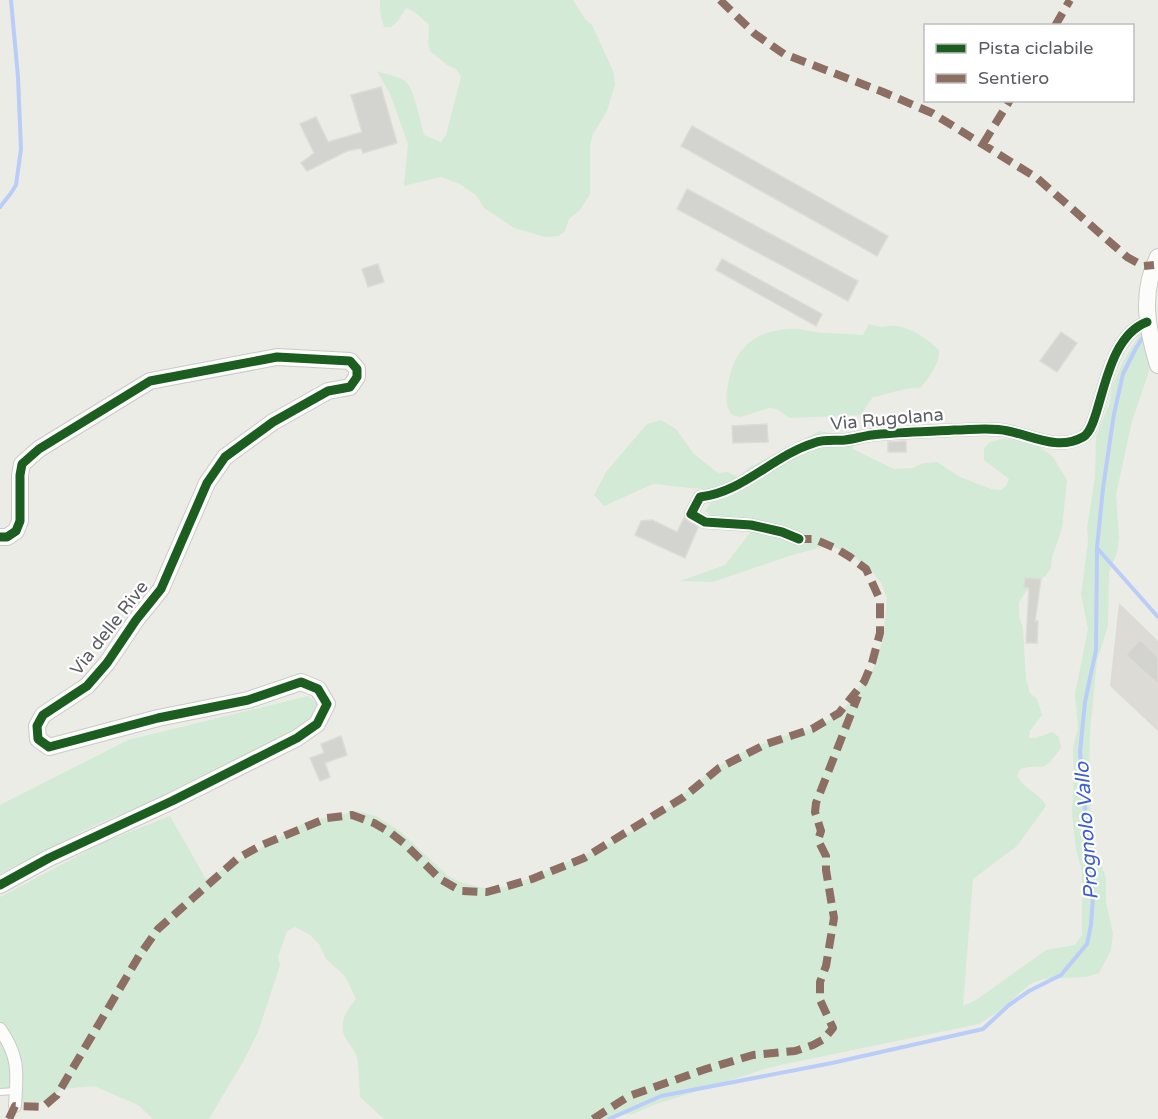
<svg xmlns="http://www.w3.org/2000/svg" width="1158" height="1119" font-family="'Varela Round',sans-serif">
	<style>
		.industrial { fill: #dcdbd6 }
		.green { fill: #d3ead6 }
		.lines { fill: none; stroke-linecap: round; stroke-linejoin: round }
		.stream { stroke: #bacdf8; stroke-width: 4 }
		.building { fill: #d3d3cf; stroke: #dcdbd5; stroke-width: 1.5 }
		.service-casing { stroke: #cacac9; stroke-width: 8 }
		.minor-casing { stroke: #cacac9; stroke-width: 14 }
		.tertiary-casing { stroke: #cacac9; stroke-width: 18 }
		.service { stroke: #fcfcfb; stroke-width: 6 }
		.minor { stroke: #fcfcfb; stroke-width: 12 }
		.tertiary { stroke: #fcfcfb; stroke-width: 16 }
		.quiet { stroke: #8d6e63; stroke-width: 8; stroke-dasharray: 15 8; stroke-linecap: butt }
		.cycleway-casing { stroke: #fff; stroke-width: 13 }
		.cycleway { stroke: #1b5e20; stroke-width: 9 }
		.labels { text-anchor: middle; stroke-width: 4.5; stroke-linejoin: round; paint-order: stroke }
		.street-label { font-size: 18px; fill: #5b5d65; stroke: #fff }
		.water-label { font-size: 20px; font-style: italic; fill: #3d5ecb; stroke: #fff }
	</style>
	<rect width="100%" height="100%" fill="#ecece6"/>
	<path class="industrial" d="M 1119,603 L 1158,641 L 1158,731 L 1110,686 Z"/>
	<path class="green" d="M 380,0 L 573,0 L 585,19 L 592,25 L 614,73 L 615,85 L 607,111 L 593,134 L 590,145 L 590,194 L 580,210 L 569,219 L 565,231 L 559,236 L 545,237 L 514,228 L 484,208 L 476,195 L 460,184 L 441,177 L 404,186 L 408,144 L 390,94 L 377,71 C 385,74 398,76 405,81 C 414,87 421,124 424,135 L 441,142 L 446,135 L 461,77 L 456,69 L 447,65 L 430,51 L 428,44 L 429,25 L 415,12 L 406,8 L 398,21 L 391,27 L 384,27 L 380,12 Z
		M 869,324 C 884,329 884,325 897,326 C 912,328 929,340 939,350 C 940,364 929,378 920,388 C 904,387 889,394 873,397 L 864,410 L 864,415 L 789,418 L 777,409 L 769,408 L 741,417 L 732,415 C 723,404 727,388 730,375 C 737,345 759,330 790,329 C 801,328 811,332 822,333 C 836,333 849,334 863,335 Z
		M 1141,332 L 1151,365 L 1132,421 L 1116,495 L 1119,538 L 1117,553 L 1109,572 L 1108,626 L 1097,661 L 1090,732 L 1089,773 L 1092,839 L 1106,878 L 1106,902 L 1113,933 L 1111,950 L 1099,973 L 1086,977 L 1043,979 L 1030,984 L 999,1011 L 979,1024 L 771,1067 L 651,1106 L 634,1114 L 619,1115 L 613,1119 L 384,1119 L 360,1097 C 359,1084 359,1070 357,1058 C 355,1049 349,1045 345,1037 C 338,1023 347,1009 356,999 L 345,976 L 326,959 L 319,944 L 310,935 L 295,927 L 287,931 L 278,957 L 280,965 L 258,1032 L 244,1060 L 209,1119 L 153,1119 L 138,1105 L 94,1086 L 61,1089 L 49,1099 L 34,1104 L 18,1101 L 7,1091 L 0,1089 L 0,897 L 102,843 L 170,816 L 206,879 L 306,822 L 357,811 L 376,816 L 400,831 L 447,875 L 460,882 L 483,888 L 508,887 L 598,849 L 657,817 L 712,770 L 744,752 L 774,739 L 820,726 L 843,710 L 873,669 L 883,640 L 887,598 L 881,583 L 872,571 L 850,554 L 829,545 L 789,556 L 713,582 L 680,581 L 725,565 L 759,521 L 734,517 L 716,519 L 705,511 L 719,491 L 653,484 L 604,506 L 594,495 L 606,472 L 647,424 L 661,420 L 676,429 L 694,454 L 718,473 L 728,472 L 738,477 L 750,467 L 819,431 L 851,437 L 853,449 L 894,469 L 913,468 L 924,463 L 937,462 L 960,477 L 991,489 L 1001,490 L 1006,486 L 1009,479 L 984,460 L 984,448 L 990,442 L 1002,439 L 1031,440 L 1053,457 L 1067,480 L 1062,528 L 1052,557 L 1051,568 L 1045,577 L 1036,580 L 1029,587 L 1019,602 L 1019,617 L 1023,628 L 1026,679 L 1030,693 L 1037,699 L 1042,715 L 1030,731 L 1029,738 L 1036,738 L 1052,732 L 1059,737 L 1061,748 C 1040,776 1048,762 1020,769 L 1017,776 C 1026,791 1040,793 1046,806 L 1017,846 L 973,879 L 963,1006 L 976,1000 L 1046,950 L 1075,945 L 1082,935 L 1082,872 L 1076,849 L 1072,814 L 1074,774 L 1073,747 L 1078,728 L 1075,694 L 1088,629 L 1081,594 L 1088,542 L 1087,528 L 1095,477 L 1096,436 L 1110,402 L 1112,386 L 1124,360 Z
		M 308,696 L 316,703 L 315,710 L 308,720 L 286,735 L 160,798 L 93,826 L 0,874 L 0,805 L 128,740 Z"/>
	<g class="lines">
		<path class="stream" d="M 0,207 L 11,193 L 16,185 L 21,149 L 18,77 L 11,0
			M 1097,548 L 1158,617
			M 609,1119 L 661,1096 L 832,1063 L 983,1029 L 1009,1005 L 1029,991 L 1061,975 L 1087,944 L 1091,925 L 1093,897 L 1080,752 L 1085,702 L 1096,650 L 1097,548 L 1103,488 L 1114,414 L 1123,374 L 1136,348 L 1145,334"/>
	</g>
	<path class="building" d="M 381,87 L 397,143 L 363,153 L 361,148 L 347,151 L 307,171 L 301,163 L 314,153 L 300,124 L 316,117 L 328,142 L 362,132 L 351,95 Z
		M 692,126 L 888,236 L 877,256 L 681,146 Z
		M 687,189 L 858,281 L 848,301 L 677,209 Z
		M 722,259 L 822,314 L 816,326 L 716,270 Z
		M 378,264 L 384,282 L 368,287 L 362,269 Z
		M 1061,332 L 1077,343 L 1057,372 L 1040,361 Z
		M 767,424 L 768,442 L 733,443 L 732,426 Z
		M 906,441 L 906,452 L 888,452 L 888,442 Z
		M 684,518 L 698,527 L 685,558 L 635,535 L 641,521 L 652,520 L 677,532 Z
		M 1025,578 L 1041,579 L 1035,621 L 1038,621 L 1037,643 L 1026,643 L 1029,588 L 1024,587 Z
		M 1140,640 L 1158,657 L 1158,684 L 1126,655 Z
		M 341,736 L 347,755 L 325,763 L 330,777 L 320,781 L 310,758 L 324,753 L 321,744 Z"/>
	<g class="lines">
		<g class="service-casing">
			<path id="service" d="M 0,1092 L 16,1091"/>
		</g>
		<g class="minor-casing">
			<path id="minor" d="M 799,539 L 782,532 L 751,525 L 705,522 L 691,514 L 700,497 C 742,493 774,455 814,443 C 823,439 835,441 845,440 C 854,439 863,436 872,435 C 899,432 927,432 954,430 C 971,430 991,427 1008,431 C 1033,436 1058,451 1083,437 C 1103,426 1101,339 1147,322
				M 0,1029 C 20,1058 17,1073 15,1106"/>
		</g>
		<g class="tertiary-casing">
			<path id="tertiary" d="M 1158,257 C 1140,293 1147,329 1158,365
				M 0,537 L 7,537 L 16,531 L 20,521 L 20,475 L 22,464 L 39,449 L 150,381 L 277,357 L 350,361 L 357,369 L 357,377 L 350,387 L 328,391 L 273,422 L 225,457 L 207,483 L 161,589 L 136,620 L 107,663 L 87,686 L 43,715 L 37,726 L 38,739 L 49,747 L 158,718 L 248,700 L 301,682 L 318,689 L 327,704 L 317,724 L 297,738 L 172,801 L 49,858 L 0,885"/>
		</g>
		<use href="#service" class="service"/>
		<use href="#minor" class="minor"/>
		<use href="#tertiary" class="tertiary"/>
		<path class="quiet" d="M 720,0 L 755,34 L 784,54 L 883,92 L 932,113 L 1037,178 L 1127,257 L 1143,266 L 1154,265
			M 1055,26 L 1070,0
			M 983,144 L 1010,100
			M 9,1119 L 15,1106 L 43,1107 L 57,1095 L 139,956 L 158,929 L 238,858 L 262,845 L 327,818 L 352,815 L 374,823 L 391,833 L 406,845 L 440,879 L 461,891 L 487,892 L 532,879 L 584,858 L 684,797 L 719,768 L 766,744 L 812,729 L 839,713 L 864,682 L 872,663 L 880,633 L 880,600 L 866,569 L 850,557 L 837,549 L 814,539 L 799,539
			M 593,1119 L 629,1096 L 706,1069 L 753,1055 L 795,1051 L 813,1045 L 824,1039 L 833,1028 L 820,1000 L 820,982 L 826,966 L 834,918 L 826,870 L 826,856 L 818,840 L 821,831 L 815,812 L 816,803 L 858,696"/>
		<g class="cycleway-casing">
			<path id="cycleway" d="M 0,537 L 7,537 L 16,531 L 20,521 L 20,475 L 22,464 L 39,449 L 150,381 L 277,357 L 350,361 L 357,369 L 357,377 L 350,387 L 328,391 L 273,422 L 225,457 L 207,483 L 161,589 L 136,620 L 107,663 L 87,686 L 43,715 L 37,726 L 38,739 L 49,747 L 158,718 L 248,700 L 301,682 L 318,689 L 327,704 L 317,724 L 297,738 L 172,801 L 49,858 L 0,885
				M 799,539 L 782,532 L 751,525 L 705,522 L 691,514 L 700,497 C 742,493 774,455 814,443 C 823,439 835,441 845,440 C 854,439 863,436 872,435 C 899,432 927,432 954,430 C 971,430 991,427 1008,431 C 1033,436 1058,451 1083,437 C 1103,426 1101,339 1147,322"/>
		</g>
		<use href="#cycleway" class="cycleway"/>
	</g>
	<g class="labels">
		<g class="street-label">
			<text transform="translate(887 419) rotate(-5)" y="6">Via Rugolana</text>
			<text transform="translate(109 628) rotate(-52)" y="6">Via delle Rive</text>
		</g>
		<g class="water-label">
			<text transform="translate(1086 831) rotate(-94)" y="7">Prognolo Vallo</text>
		</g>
	</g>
	<rect x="924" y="24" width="210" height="78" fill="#ffffff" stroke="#bdbec1" stroke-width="1.5"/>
	<rect x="936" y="44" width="30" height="9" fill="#1b5e20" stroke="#bdbec1" stroke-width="1.5"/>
	<text x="978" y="54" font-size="18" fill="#5b5d65">Pista ciclabile</text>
	<rect x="936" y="74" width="30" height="9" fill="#8d6e63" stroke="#bdbec1" stroke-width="1.5"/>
	<text x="978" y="84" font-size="18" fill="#5b5d65">Sentiero</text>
</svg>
